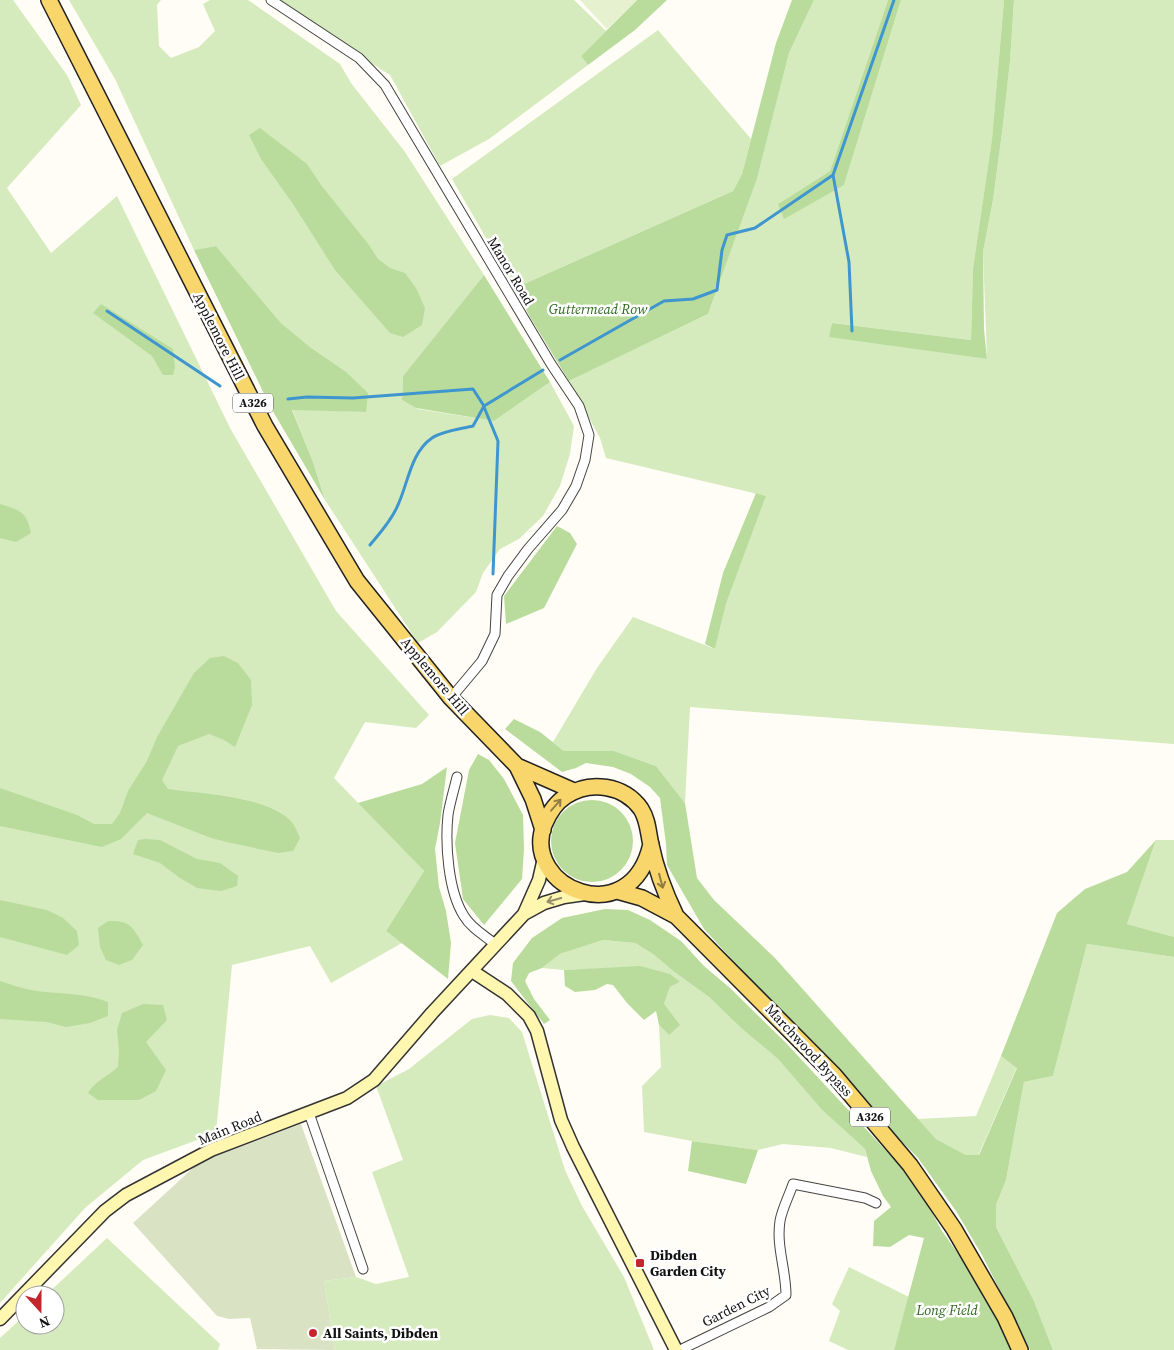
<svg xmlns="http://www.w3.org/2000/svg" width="1174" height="1350" font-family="'Source Serif 4',serif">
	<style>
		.green { fill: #d5ebbd }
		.forest { fill: #b9dc9c }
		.cemetery { fill: #d9e3c4 }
		.pitch { fill: #e6f2cf }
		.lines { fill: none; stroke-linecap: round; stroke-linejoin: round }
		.stream { stroke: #3f96cf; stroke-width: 3 }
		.street-casing { stroke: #444; stroke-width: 11 }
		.secondary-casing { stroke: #333; stroke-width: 15 }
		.primary-casing { stroke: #222; stroke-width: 18 }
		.street { stroke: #fff; stroke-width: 9 }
		.secondary { stroke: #fff6b0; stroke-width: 12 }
		.primary { stroke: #f9d66b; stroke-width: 15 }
		.oneway { stroke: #917d42 }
		.oneway2 { stroke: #948f68 }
		.poi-dot { fill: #c4262e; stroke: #fff; stroke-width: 2 }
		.labels { text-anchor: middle; stroke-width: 5; stroke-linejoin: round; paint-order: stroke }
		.shield { fill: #fff; stroke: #585858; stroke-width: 1 }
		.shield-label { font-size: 12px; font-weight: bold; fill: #111 }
		.street-label { font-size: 14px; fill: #111; stroke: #fff }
		.park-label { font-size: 14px; font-style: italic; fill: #2f6b1f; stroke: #fff }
		.poi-label { font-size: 14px; font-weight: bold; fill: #111; stroke: #fff; text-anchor: start }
	</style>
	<rect width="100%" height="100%" fill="#fffdf5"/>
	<path class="green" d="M 0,0 L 13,0 L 67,75 L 81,105 L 7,188 L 51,253 L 117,196 L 230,428 L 336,611 L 429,715 L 416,728 L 365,722 L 334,778 L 424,871 L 386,931 L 402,943 L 331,983 L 310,946 L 232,965 L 216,1133 L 143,1160 L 85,1208 L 0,1303 Z
		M 69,0 L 161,0 L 157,5 L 159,46 L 171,58 L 199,47 L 215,31 L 203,4 L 210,0 L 248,0 L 340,64 L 351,83 L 405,152 L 484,275 L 403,376 L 402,400 L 418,409 L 494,421 L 550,382 L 574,426 L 570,454 L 560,486 L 543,516 L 519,539 L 500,549 L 483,573 L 476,592 L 437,632 L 418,643 L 325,500 L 313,462 L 292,409 L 365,412 L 345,371 L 310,347 L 281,323 L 216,246 L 194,250 L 115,79 Z
		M 271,0 L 574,0 L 606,31 L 581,56 L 588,65 L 489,139 L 440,166 L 390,75 Z
		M 814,0 L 888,0 L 830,171 L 778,204 L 844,185 L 901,0 L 1004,0 L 992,140 L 973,268 L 971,340 L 832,323 L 830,336 L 987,359 L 983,252 L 993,200 L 1003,125 L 1010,61 L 1014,0 L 1174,0 L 1174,744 L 690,707 L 685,803 L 656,766 L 614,751 L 564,751 L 553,742 L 597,668 L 633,617 L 715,649 L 726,604 L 766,496 L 606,458 L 600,438 L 569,381 L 708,314 L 757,179 L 789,53 Z
		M 658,30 L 751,139 L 742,174 L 733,191 L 515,288 L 452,179 Z
		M 1156,840 L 1174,840 L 1174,937 L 1127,924 Z
		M 603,940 L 635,943 L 653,954 L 673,971 L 709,997 L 741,1028 L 778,1059 L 822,1110 L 865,1149 L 867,1157 L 831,1148 L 783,1144 L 758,1150 L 692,1141 L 644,1132 L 642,1086 L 661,1067 L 659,1025 L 669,1035 L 664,1004 L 670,987 L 680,982 L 612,968 L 564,970 L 542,968 L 560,954 Z
		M 1087,944 L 1174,957 L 1174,1350 L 1053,1350 L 1034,1301 L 996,1227 L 996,1205 L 1006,1180 L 1024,1082 L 1053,1076 Z
		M 490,1015 L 509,1018 L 522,1032 L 565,1170 L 582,1206 L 624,1277 L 654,1350 L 335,1350 L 324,1281 L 356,1277 L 376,1284 L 409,1277 L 372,1172 L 403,1160 L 376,1086 L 409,1069 L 472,1019 Z
		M 1001,1056 L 1017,1067 L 978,1156 L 966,1155 L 936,1139 L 918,1119 L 976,1116 Z
		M 107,1238 L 220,1344 L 218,1350 L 0,1350 L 0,1338 L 25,1315 L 25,1325 L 55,1325 L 55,1295 L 46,1295 Z
		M 849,1267 L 909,1297 L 894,1350 L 848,1350 L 829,1341 L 840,1311 L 832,1304 Z"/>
	<path class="forest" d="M 637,0 L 667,0 L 635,30 L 588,65 L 581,56 Z
		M 792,0 L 814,0 L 789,53 L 757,179 L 708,314 L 569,381 L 530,317 L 515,288 L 733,191 L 742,174 L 776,43 Z
		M 888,0 L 901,0 L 844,185 L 784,219 L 778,204 L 830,171 Z
		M 1004,0 L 1014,0 L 1010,61 L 1003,125 L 993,200 L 983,252 L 984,329 L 987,359 L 829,337 L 832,323 L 971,340 L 973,268 L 992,139 Z
		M 260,128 L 307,164 L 321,185 L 369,245 L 378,259 L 390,268 L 405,273 L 416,288 L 425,308 L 422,325 L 403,337 L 390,333 L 335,270 L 293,204 L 261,159 L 249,135 Z
		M 216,246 L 281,323 L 310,347 L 345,371 L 368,393 L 366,412 L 292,410 L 313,462 L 325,500 L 271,408 L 194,250 Z
		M 484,275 L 550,382 L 494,421 L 416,408 L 402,400 L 403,376 Z
		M 101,304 L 173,349 L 175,367 L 173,375 L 163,375 L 152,356 L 93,313 Z
		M 756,493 L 766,496 L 726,604 L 715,649 L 705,644 L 723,573 Z
		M 0,504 C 20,510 27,512 31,533 L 16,542 L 0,538 Z
		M 557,526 L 570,533 L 577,544 L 544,608 L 506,624 L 504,596 Z
		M 224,656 L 238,663 L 251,680 L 252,705 L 235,747 L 224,740 L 209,734 L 178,746 L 162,780 L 168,789 C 202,794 266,796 291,821 C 295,826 298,833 300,838 L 293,851 L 278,853 L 231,843 L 211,838 L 147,813 L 121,839 L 102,847 L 0,826 L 0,788 L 77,815 L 94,824 L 112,824 L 120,813 L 128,791 L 147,761 L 157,737 L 194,673 L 210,658 Z
		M 514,719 L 540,732 L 564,751 L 614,751 L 656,766 L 685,803 L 697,878 L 714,900 L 775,958 L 936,1139 L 966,1155 L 979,1155 L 1017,1068 L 1001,1056 L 1057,913 L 1085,889 L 1127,872 L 1156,840 L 1127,924 L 1174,937 L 1174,957 L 1087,944 L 1053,1076 L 1024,1082 L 1006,1180 L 996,1205 L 996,1227 L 1034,1301 L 1053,1350 L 1030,1350 L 982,1255 L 956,1211 L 918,1158 L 866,1105 L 704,929 L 667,865 L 666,844 L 660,798 L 650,787 L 631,774 L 613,767 L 586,763 L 576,768 L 562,772 L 505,729 Z
		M 478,754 L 489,760 L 504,779 L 523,815 L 524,849 L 522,879 L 484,925 L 463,899 L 455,843 L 469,770 Z
		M 447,767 L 440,823 L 435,849 L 439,887 L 446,911 L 451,943 L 448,979 L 386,931 L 424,871 L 358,803 L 422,784 Z
		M551 841a41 41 0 1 1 82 0a41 41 0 1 1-82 0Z
		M 145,839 L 160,840 L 197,859 L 220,863 L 238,876 L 237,886 L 221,891 L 197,888 L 180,878 L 160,863 L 133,854 L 138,840 Z
		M 0,900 L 47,910 L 63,918 L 77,931 L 79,945 L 67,955 L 0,937 Z
		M 605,909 L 628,910 L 650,920 L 681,941 L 704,966 L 730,988 L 786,1043 L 904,1170 L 919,1189 L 942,1231 L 971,1272 L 1014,1350 L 894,1350 L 924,1238 L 909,1235 L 890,1247 L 873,1246 L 874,1221 L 891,1207 L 883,1196 L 871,1171 L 865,1149 L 822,1110 L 778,1059 L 741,1028 L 709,997 L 673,971 L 653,954 L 635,943 L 603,940 L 560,954 L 542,968 L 529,973 L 525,981 L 534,999 L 550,1020 L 544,1024 L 511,981 L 513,963 L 532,938 L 562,918 Z
		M 108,921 C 129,920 133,926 143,945 L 132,960 L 119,965 L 106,960 L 100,947 L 98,928 Z
		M 640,966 L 670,974 L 680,982 L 670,987 L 664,1004 L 680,1025 L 669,1035 L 659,1025 L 656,1011 L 644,1020 L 627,1003 L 613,985 L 607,984 L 595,990 L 575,992 L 565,986 L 564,970 Z
		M 0,981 C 15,986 30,991 46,992 C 68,994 87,994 108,1002 L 108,1016 L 90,1023 L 66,1027 L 47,1022 L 0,1019 Z
		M 143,1004 L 163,1005 L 167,1020 L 146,1042 L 166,1070 L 156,1091 L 139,1100 L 98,1100 L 88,1093 C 95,1081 108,1076 118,1067 L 119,1051 L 117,1030 L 122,1013 Z
		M 692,1141 L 758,1150 L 746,1184 L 688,1171 Z"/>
	<path class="cemetery" d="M 301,1124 L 356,1277 L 324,1281 L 335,1350 L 257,1349 L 250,1318 L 229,1319 L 217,1316 L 133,1223 L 193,1168 L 214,1157 Z"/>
	<path class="pitch" d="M 580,0 L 637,0 L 607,29 Z"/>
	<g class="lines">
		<path class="stream" d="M 833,175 L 849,262 L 852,331
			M 107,311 L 220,386
			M 560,360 L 664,301 L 693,299 L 717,290 L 722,250 L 727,235 L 755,228 L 833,175 L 894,0
			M 288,399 L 307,397 L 353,398 L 473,389 L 484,406 L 543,370
			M 484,407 L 498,441 L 493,574
			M 370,545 C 380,533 391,521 397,507 C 408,485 410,453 432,438 C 442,431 460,429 473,426 L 484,406"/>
		<g class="street-casing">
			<path id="street" d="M 271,0 L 359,58 L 385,85 L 551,364 L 579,406 L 589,435 L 585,460 L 576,486 L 562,510 L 528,549 L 508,576 L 497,595 L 495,634 L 482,661 L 451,698
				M 457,777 C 454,790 450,802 448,815 C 445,844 448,891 464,916 C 471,928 484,935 495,944
				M 309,1113 L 363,1269
				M 680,1350 L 769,1307 L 786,1295 C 786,1270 776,1246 780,1221 C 782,1209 789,1196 793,1184 L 865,1198 L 876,1203"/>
		</g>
		<g class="secondary-casing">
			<path id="secondary" d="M 524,914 L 539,880 L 544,858
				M 472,971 L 507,994 L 529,1016 L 537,1031 L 561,1120 L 573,1147 L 676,1350
				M 0,1319 L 105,1211 L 126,1195 L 211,1150 L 347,1098 L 374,1080 L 432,1013 L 524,914 L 544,903 L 564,897 L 585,894"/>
		</g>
		<g class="primary-casing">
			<path id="primary" d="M 49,0 L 265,426 L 357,581 L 451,698 L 517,766 L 533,799 L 543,830
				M 517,766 L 574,791
				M 651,844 C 631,934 521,888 544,825 C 549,813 555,803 566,796 C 590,780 624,785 641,809 C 648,820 648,832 651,845 C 656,870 665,893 676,916
				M 617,891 L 642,898 L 676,916 L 834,1075 L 910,1165 L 954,1229 L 1005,1317 L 1020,1350"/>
		</g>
		<use href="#street" class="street"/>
		<use href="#secondary" class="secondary"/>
		<use href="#primary" class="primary"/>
	</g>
	<defs><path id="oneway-shaft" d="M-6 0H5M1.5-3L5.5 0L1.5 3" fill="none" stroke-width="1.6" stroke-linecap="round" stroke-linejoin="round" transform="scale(1.25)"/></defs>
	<g class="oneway">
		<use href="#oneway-shaft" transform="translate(556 805) rotate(-49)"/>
		<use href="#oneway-shaft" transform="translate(661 881) rotate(75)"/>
	</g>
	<use class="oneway2" href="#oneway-shaft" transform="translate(554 900) rotate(164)"/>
	<g class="poi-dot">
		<rect x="635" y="1258" width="10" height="10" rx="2.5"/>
		<circle cx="313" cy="1333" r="5"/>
	</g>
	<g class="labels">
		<g class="shield">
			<rect x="233" y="393.5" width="40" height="19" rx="4"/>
			<rect x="850" y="1107.5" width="40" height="19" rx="4"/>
		</g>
		<g class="shield-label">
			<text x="253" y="407">A326</text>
			<text x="870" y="1121">A326</text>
		</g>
		<g class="street-label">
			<text transform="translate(511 271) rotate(59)" y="5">Manor Road</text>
			<text transform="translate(219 336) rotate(63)" y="5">Applemore Hill</text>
			<text transform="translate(435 676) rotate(50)" y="5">Applemore Hill</text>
			<text transform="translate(809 1050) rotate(47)" y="5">Marchwood Bypass</text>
			<text transform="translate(230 1128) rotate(-22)" y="5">Main Road</text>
			<text transform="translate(736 1306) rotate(-27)" y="5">Garden City</text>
		</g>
		<g class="park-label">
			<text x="598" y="314">Guttermead Row</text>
			<text x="947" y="1315">Long Field</text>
		</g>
		<g class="poi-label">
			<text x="650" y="1260">Dibden<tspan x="650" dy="16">Garden City</tspan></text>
			<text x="323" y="1338">All Saints, Dibden</text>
		</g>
	</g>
	<g transform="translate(40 1310) rotate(159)"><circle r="24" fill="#ffffff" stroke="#a0a0a0"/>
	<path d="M0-4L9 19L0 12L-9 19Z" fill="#c4262e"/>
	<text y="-8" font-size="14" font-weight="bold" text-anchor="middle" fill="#111111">N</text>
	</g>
</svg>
